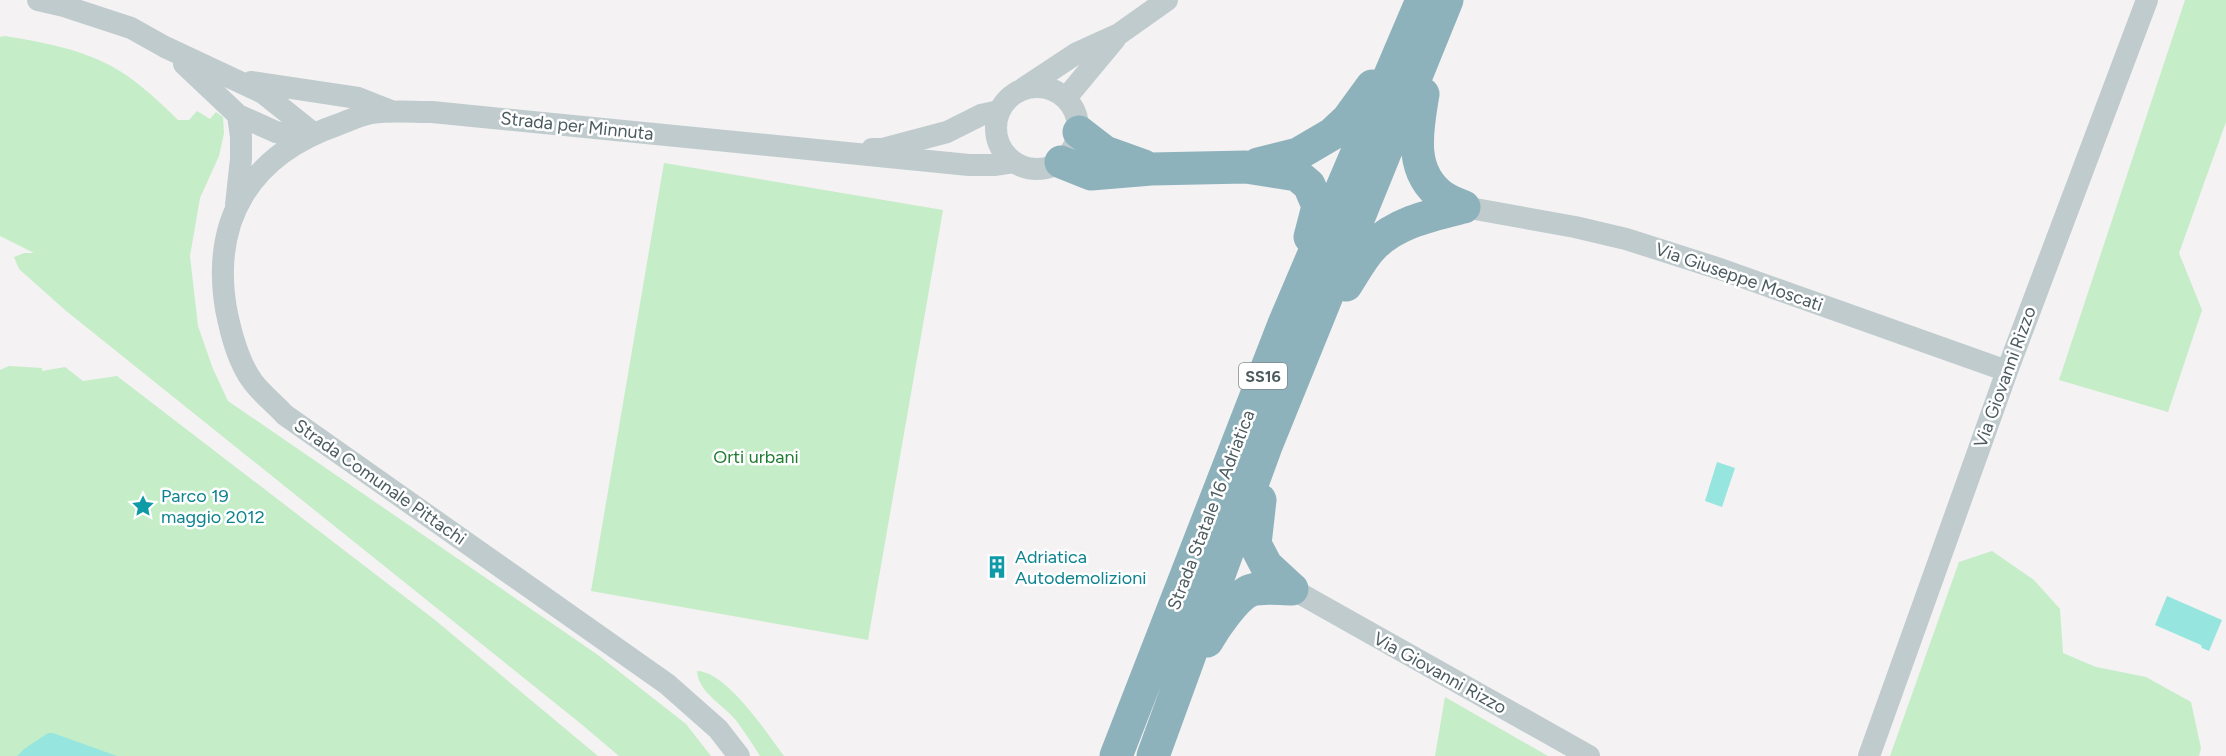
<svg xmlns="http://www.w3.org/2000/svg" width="2226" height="756" font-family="Figtree,sans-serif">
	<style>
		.green { fill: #c5edc8 }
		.water { fill: #96e6df }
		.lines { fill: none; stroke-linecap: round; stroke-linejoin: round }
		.minor { stroke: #bfcbcd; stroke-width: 22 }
		.highway { stroke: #8eb2bc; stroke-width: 33 }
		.labels { text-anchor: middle; stroke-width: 5; stroke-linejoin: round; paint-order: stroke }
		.shield { fill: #fff; stroke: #818c8e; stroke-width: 1.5 }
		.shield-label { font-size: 16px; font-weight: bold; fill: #4b5b5e }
		.street-label { font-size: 18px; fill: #4b5b5e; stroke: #fff }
		.park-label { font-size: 18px; fill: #1f7c31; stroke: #fff }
		.culture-label { font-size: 18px; fill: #0d838f; stroke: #fff; text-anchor: start }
	</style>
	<rect width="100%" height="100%" fill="#f4f2f3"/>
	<path class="green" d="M 2185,0 L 2226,0 L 2226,122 L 2179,253 L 2202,310 L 2168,412 L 2059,380 Z
		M 5,36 C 41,42 81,49 113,67 C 135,79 160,102 178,120 L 189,120 L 197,111 L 210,119 L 216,112 L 223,117 L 224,133 L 219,156 L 200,198 L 190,256 L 198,326 L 213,369 L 228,401 L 598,655 L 686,724 L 711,756 L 619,756 L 580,723 L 65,310 L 19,269 L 14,257 L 24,253 L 34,253 L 0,236 L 0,37 Z
		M 664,163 L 943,210 L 868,640 L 591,591 Z
		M 9,366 L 42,368 L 42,371 L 65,367 L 83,381 L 117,376 L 435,620 L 598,756 L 0,756 L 0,370 Z
		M 1992,551 L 2034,580 L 2060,609 L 2063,653 L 2096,667 L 2146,677 L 2191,702 L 2201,748 L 2199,756 L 1890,756 L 1959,562 Z
		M 697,671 C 726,671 767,733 784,756 L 760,756 C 753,745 746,734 738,723 C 726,706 698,693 697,671 Z
		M 1445,697 L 1548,756 L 1435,756 Z"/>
	<path class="water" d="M 1717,462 L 1735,468 L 1722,507 L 1705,501 Z
		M 2167,596 L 2222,620 L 2209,651 L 2202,648 L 2201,645 L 2155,625 Z
		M 48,733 L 53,733 L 117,756 L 17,756 L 24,749 Z"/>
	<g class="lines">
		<path class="minor" d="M 38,0 L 64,6 L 131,28 L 165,47 L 263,93 L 313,133
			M 184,64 L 238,115 L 276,132 L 303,138
			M 251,82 L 358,98 L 391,111
			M996 128a41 41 0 1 1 82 0a41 41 0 1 1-82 0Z
			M 1024,88 L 1077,53 L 1119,34 L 1167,0
			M 1066,98 L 1115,39
			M 872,149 L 883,149 L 947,132 L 981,115 L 999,111
			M 236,205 L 241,159 L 241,137 L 238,115
			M 1464,207 L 1575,227 L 1626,239 L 1720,269 L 2007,371
			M 1292,589 L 1589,756
			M 739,756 L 718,729 L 667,684 L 285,415 C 275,404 262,394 253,382 C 238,362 231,334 226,309 C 211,219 251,155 337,125 C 348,121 360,115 372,113 C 391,110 412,112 432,112 L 969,165 L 994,165 L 1014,162
			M 1869,756 L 2007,371 L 2147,0"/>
		<path class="highway" d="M 1423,94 C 1417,130 1408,172 1443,197 C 1449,201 1457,204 1464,207
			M 1079,132 L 1105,152 L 1144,166
			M 1061,162 L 1091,174 L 1151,169 L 1246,167 L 1297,175 L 1309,185 L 1318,206 L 1310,237
			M 1258,164 L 1298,154 L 1332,134 L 1348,119 L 1372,86
			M 1346,285 C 1354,273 1362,257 1373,246 C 1397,222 1432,215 1464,207
			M 1260,500 L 1255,544 L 1266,565 L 1292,589
			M 1207,641 C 1215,627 1235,598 1249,591 C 1261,586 1279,589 1292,589
			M 1116,756 L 1284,324 L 1422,0
			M 1153,756 L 1266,446 L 1447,0"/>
	</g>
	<defs>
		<g id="sight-bare" transform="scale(1.8)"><path d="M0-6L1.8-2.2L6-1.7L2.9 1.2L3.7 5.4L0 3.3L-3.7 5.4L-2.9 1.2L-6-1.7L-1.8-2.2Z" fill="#0f9aa8" stroke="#fff" stroke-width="2.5" paint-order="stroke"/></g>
		<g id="building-bare" transform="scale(1.8)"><path d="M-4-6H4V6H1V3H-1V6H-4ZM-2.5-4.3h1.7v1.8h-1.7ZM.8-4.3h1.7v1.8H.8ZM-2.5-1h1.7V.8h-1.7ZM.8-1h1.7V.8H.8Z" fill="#0f9aa8" stroke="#fff" stroke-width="2.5" paint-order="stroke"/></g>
	</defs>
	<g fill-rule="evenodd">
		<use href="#sight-bare" x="143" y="506"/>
		<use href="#building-bare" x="997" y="567"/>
	</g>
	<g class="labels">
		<rect class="shield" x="1239" y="363" width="48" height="26" rx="4.5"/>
		<g class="shield-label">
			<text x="1263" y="382">SS16</text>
		</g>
		<g class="street-label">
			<text transform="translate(577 126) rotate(6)" y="6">Strada per Minnuta</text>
			<text transform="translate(1739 277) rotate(19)" y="6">Via Giuseppe Moscati</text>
			<text transform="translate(2005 377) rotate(-70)" y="6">Via Giovanni Rizzo</text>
			<text transform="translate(380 482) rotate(35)" y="6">Strada Comunale Pittachi</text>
			<text transform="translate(1211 510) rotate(-69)" y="6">Strada Statale 16 Adriatica</text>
			<text transform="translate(1440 673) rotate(29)" y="6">Via Giovanni Rizzo</text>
		</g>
		<g class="park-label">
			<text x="756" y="463">Orti urbani</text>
		</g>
		<g class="culture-label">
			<text x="161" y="502">Parco 19<tspan x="161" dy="21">maggio 2012</tspan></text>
			<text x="1015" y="563">Adriatica<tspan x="1015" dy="21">Autodemolizioni</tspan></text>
		</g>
	</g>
</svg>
